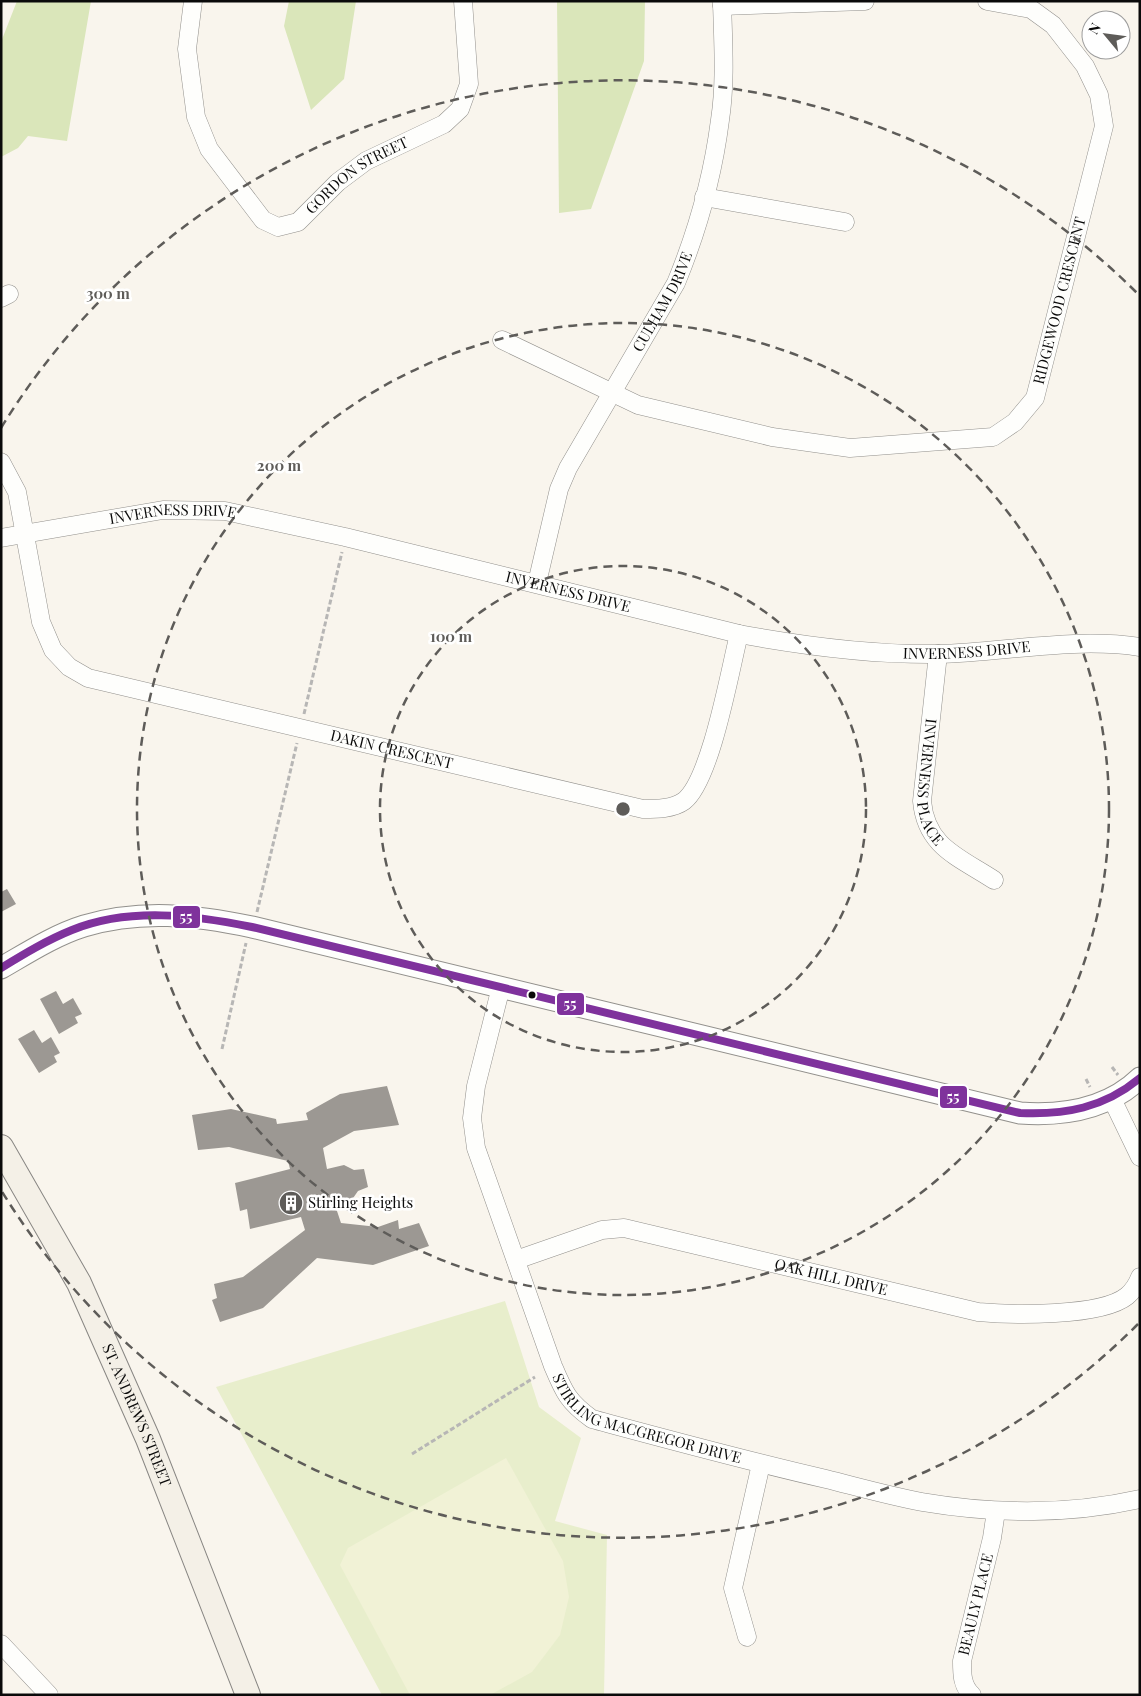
<svg xmlns="http://www.w3.org/2000/svg" width="1141" height="1696" font-family="'Playfair Display',serif">
	<style>
		.green { fill: #e8eecc }
		.forest { fill: #dae6ba }
		.pitch { fill: #f1f2d6 }
		.building { fill: #9c9893 }
		.lines { fill: none; stroke-linecap: round; stroke-linejoin: round }
		.minor-casing { stroke: #92908c; stroke-width: 19 }
		.tertiary-casing { stroke: #92908c; stroke-width: 23 }
		.secondary-casing { stroke: #888683; stroke-width: 26 }
		.path { stroke: #b7b6b5; stroke-width: 3; stroke-dasharray: 5 2.5; stroke-linecap: butt }
		.minor { stroke: #fefefc; stroke-width: 18 }
		.tertiary { stroke: #fefefc; stroke-width: 21 }
		.secondary { stroke: #f4f0e7; stroke-width: 24 }
		.bus-1-casing { stroke: #fff; stroke-width: 11 }
		.bus-1 { stroke: #7f329c; stroke-width: 8 }
		.ring { fill: none; stroke: #5e5c59; stroke-width: 2.5; stroke-dasharray: 9 6 }
		.bus-dot { fill: #0a0a0a; stroke: #fff; stroke-width: 2 }
		.labels { text-anchor: middle; stroke-width: 5; stroke-linejoin: round; paint-order: stroke }
		.street-label { font-size: 15px; fill: #0a0a0a; stroke: #fff }
		.poi-label { font-size: 15px; fill: #0a0a0a; stroke: #fff; text-anchor: start }
		.centre { fill: #5e5c59; stroke: #fff; stroke-width: 2.5 }
		.ring-label { font-size: 15px; text-anchor: middle; font-weight: bold; fill: #5e5c59; stroke: #fff; stroke-width: 5; stroke-linejoin: round; paint-order: stroke }
		.line-badge { stroke: #fff; stroke-width: 2 }
		.badge-label { font-size: 14px; text-anchor: middle; font-weight: bold; fill: #fff }
	</style>
	<rect width="100%" height="100%" fill="#f9f5ed"/>
	<path class="green" d="M 505,1301 L 539,1407 L 581,1438 L 555,1521 L 607,1535 L 604,1695 L 382,1695 L 216,1387 Z"/>
	<path class="forest" d="M 17,1 L 91,1 L 67,141 L 28,136 L 18,148 L 1,157 L 1,42 Z
		M 289,1 L 356,1 L 344,79 L 311,110 L 284,26 Z
		M 557,1 L 645,1 L 644,61 L 591,209 L 559,213 Z"/>
	<path class="pitch" d="M 506,1458 L 563,1561 L 569,1597 L 560,1635 L 532,1672 L 490,1695 L 410,1695 L 340,1565 L 348,1548 Z"/>
	<path class="building" d="M 7,889 L 16,904 L 1,912 L 1,892 Z
		M 56,991 L 63,1004 L 73,998 L 82,1014 L 75,1017 L 78,1023 L 59,1034 L 40,999 Z
		M 34,1030 L 42,1043 L 51,1037 L 60,1053 L 54,1056 L 57,1062 L 39,1073 L 18,1039 Z
		M 387,1086 L 399,1125 L 354,1131 L 323,1148 L 327,1169 L 344,1165 L 354,1170 L 364,1169 L 368,1187 L 358,1191 L 351,1201 L 335,1205 L 341,1223 L 378,1227 L 398,1220 L 399,1229 L 419,1223 L 429,1246 L 373,1265 L 317,1258 L 263,1308 L 220,1322 L 212,1300 L 217,1298 L 214,1284 L 243,1277 L 305,1230 L 301,1217 L 250,1229 L 247,1209 L 240,1211 L 235,1183 L 290,1169 L 288,1161 L 229,1147 L 198,1150 L 192,1115 L 231,1109 L 276,1119 L 277,1124 L 308,1120 L 306,1113 L 340,1094 Z"/>
	<g class="lines">
		<g class="minor-casing">
			<g id="minor">
				<path id="s1" d="M 193,1 L 187,49 L 196,117 L 209,149 L 263,220 L 278,227 L 298,222 L 338,182 L 366,161 L 444,124 L 460,109 L 469,84 L 463,1"/>
				<path d="M 722,6 L 865,1"/>
				<path d="M 704,197 L 845,222"/>
				<path d="M 1,298 L 9,294"/>
				<path id="s2" d="M 502,340 L 638,405 L 772,437 L 850,448 L 993,437 L 1015,422 L 1035,398 L 1104,126 L 1099,95 L 1085,66 L 1053,25 L 1031,9 L 987,1"/>
				<path id="s3" d="M 1,462 L 17,492 L 41,622 L 53,650 L 69,667 L 88,678 L 643,809 C 656,809 673,809 684,801 C 711,780 730,670 739,634"/>
				<path id="s4" d="M 1,538 L 163,510 L 225,511 L 345,537 L 739,634 C 804,646 872,655 939,654 C 1005,652 1074,637 1140,647"/>
				<path id="s5" d="M 537,583 L 559,489 L 568,468 L 676,283 C 697,232 713,175 720,120 C 726,81 723,41 722,1"/>
				<path id="s6" d="M 938,654 L 922,801 C 926,847 959,857 994,880"/>
				<path id="s7" d="M 501,987 L 476,1086 L 472,1118 L 476,1148 L 553,1366 C 564,1392 568,1402 592,1419 C 670,1440 747,1461 826,1479 C 858,1487 890,1496 922,1502 C 993,1514 1069,1515 1140,1499"/>
				<path d="M 1112,1099 L 1140,1157"/>
				<path id="s8" d="M 516,1260 L 602,1230 L 624,1228 L 978,1312 C 1011,1315 1101,1317 1127,1296 C 1134,1290 1137,1285 1140,1277"/>
				<path d="M 747,1637 L 733,1588 L 761,1464"/>
				<path d="M 1,1644 L 49,1695"/>
				<path id="s9" d="M 972,1695 C 962,1686 962,1674 962,1661 L 992,1538 L 996,1511"/>
			</g>
		</g>
		<g class="tertiary-casing">
			<path id="tertiary" d="M 1,968 C 27,953 55,935 84,926 C 141,909 195,915 252,927 L 1020,1113 C 1063,1116 1107,1110 1140,1078"/>
		</g>
		<g class="secondary-casing">
			<g id="secondary">
				<path id="s10" d="M 1,1147 L 79,1283 L 148,1439 L 248,1695"/>
			</g>
		</g>
		<path class="path" d="M 304,714 L 342,552
			M 257,912 L 297,743
			M 222,1049 L 246,943
			M 1112,1067 L 1118,1075
			M 1086,1079 L 1090,1087
			M 412,1454 L 535,1377"/>
		<use href="#minor" class="minor"/>
		<use href="#tertiary" class="tertiary"/>
		<use href="#secondary" class="secondary"/>
		<g class="bus-1-casing">
			<path id="bus-1" d="M 1,968 C 24,954 47,940 72,930 C 129,907 193,915 252,927 L 1020,1113 C 1065,1115 1104,1108 1140,1078"/>
		</g>
		<use href="#bus-1" class="bus-1"/>
	</g>
	<g class="ring">
		<circle cx="623" cy="809" r="243"/>
		<circle cx="623" cy="809" r="486"/>
		<path d="M1138 1324A729 729 0 0 1 1 1190M1 428A729 729 0 0 1 1138 294"/>
	</g>
	<defs>
		<g id="building-disc" transform="scale(1.25)"><circle r="9.5" fill="#5e5c59" stroke="#fff"/><path d="M-4-6H4V6H1V3H-1V6H-4ZM-2.5-4.3h1.7v1.8h-1.7ZM.8-4.3h1.7v1.8H.8ZM-2.5-1h1.7V.8h-1.7ZM.8-1h1.7V.8H.8Z" fill="#fff"/></g>
	</defs>
	<g fill-rule="evenodd">
		<use href="#building-disc" x="291" y="1203"/>
	</g>
	<circle class="bus-dot" cx="532" cy="995" r="4.5"/>
	<g class="labels">
		<g class="street-label">
			<text dy="5" stroke="none"><textPath href="#s1" startOffset="354">GORDON STREET</textPath></text>
			<text dy="5" stroke="none"><textPath href="#s5" startOffset="311">CULHAM DRIVE</textPath></text>
			<text dy="5" stroke="none"><textPath href="#s2" startOffset="669">RIDGEWOOD CRESCENT</textPath></text>
			<text dy="5" stroke="none"><textPath href="#s4" startOffset="174">INVERNESS DRIVE</textPath></text>
			<text dy="5" stroke="none"><textPath href="#s4" startOffset="579">INVERNESS DRIVE</textPath></text>
			<text dy="5" stroke="none"><textPath href="#s4" startOffset="984">INVERNESS DRIVE</textPath></text>
			<text dy="5" stroke="none"><textPath href="#s3" startOffset="554">DAKIN CRESCENT</textPath></text>
			<text dy="5" stroke="none"><textPath href="#s6" startOffset="130">INVERNESS PLACE</textPath></text>
			<text dy="5" stroke="none"><textPath href="#s8" startOffset="326">OAK HILL DRIVE</textPath></text>
			<text dy="5" stroke="none"><textPath href="#s7" startOffset="511">STIRLING MACGREGOR DRIVE</textPath></text>
			<text dy="5" stroke="none"><textPath href="#s10" startOffset="301">ST. ANDREWS STREET</textPath></text>
			<text dy="5" stroke="none"><textPath href="#s9" startOffset="95">BEAULY PLACE</textPath></text>
		</g>
		<g class="poi-label">
			<text x="308" y="1208">Stirling Heights</text>
		</g>
	</g>
	<circle cx="623" cy="809" r="8" class="centre"/>
	<g class="ring-label">
		<text x="108" y="299">300 m</text>
		<text x="279" y="471">200 m</text>
		<text x="451" y="642">100 m</text>
	</g>
	<g class="line-badge">
		<rect x="172" y="905" width="29" height="24" rx="5" fill="#7f329c"/>
		<rect x="556" y="992" width="29" height="24" rx="5" fill="#7f329c"/>
		<rect x="939" y="1085" width="29" height="24" rx="5" fill="#7f329c"/>
	</g>
	<g class="badge-label">
		<text x="186" y="922">55</text>
		<text x="570" y="1009">55</text>
		<text x="953" y="1102">55</text>
	</g>
	<rect width="1141" height="1696" fill="none" stroke="#0a0a0a" stroke-width="5"/>
	<g transform="translate(1106 35) rotate(299)"><circle r="24" fill="#ffffff" stroke="#9d9d9d"/>
	<path d="M0-4L9 19L0 12L-9 19Z" fill="#5e5c59"/>
	<text y="-8" font-size="14" font-weight="bold" text-anchor="middle" fill="#0a0a0a">N</text>
	</g>
</svg>
